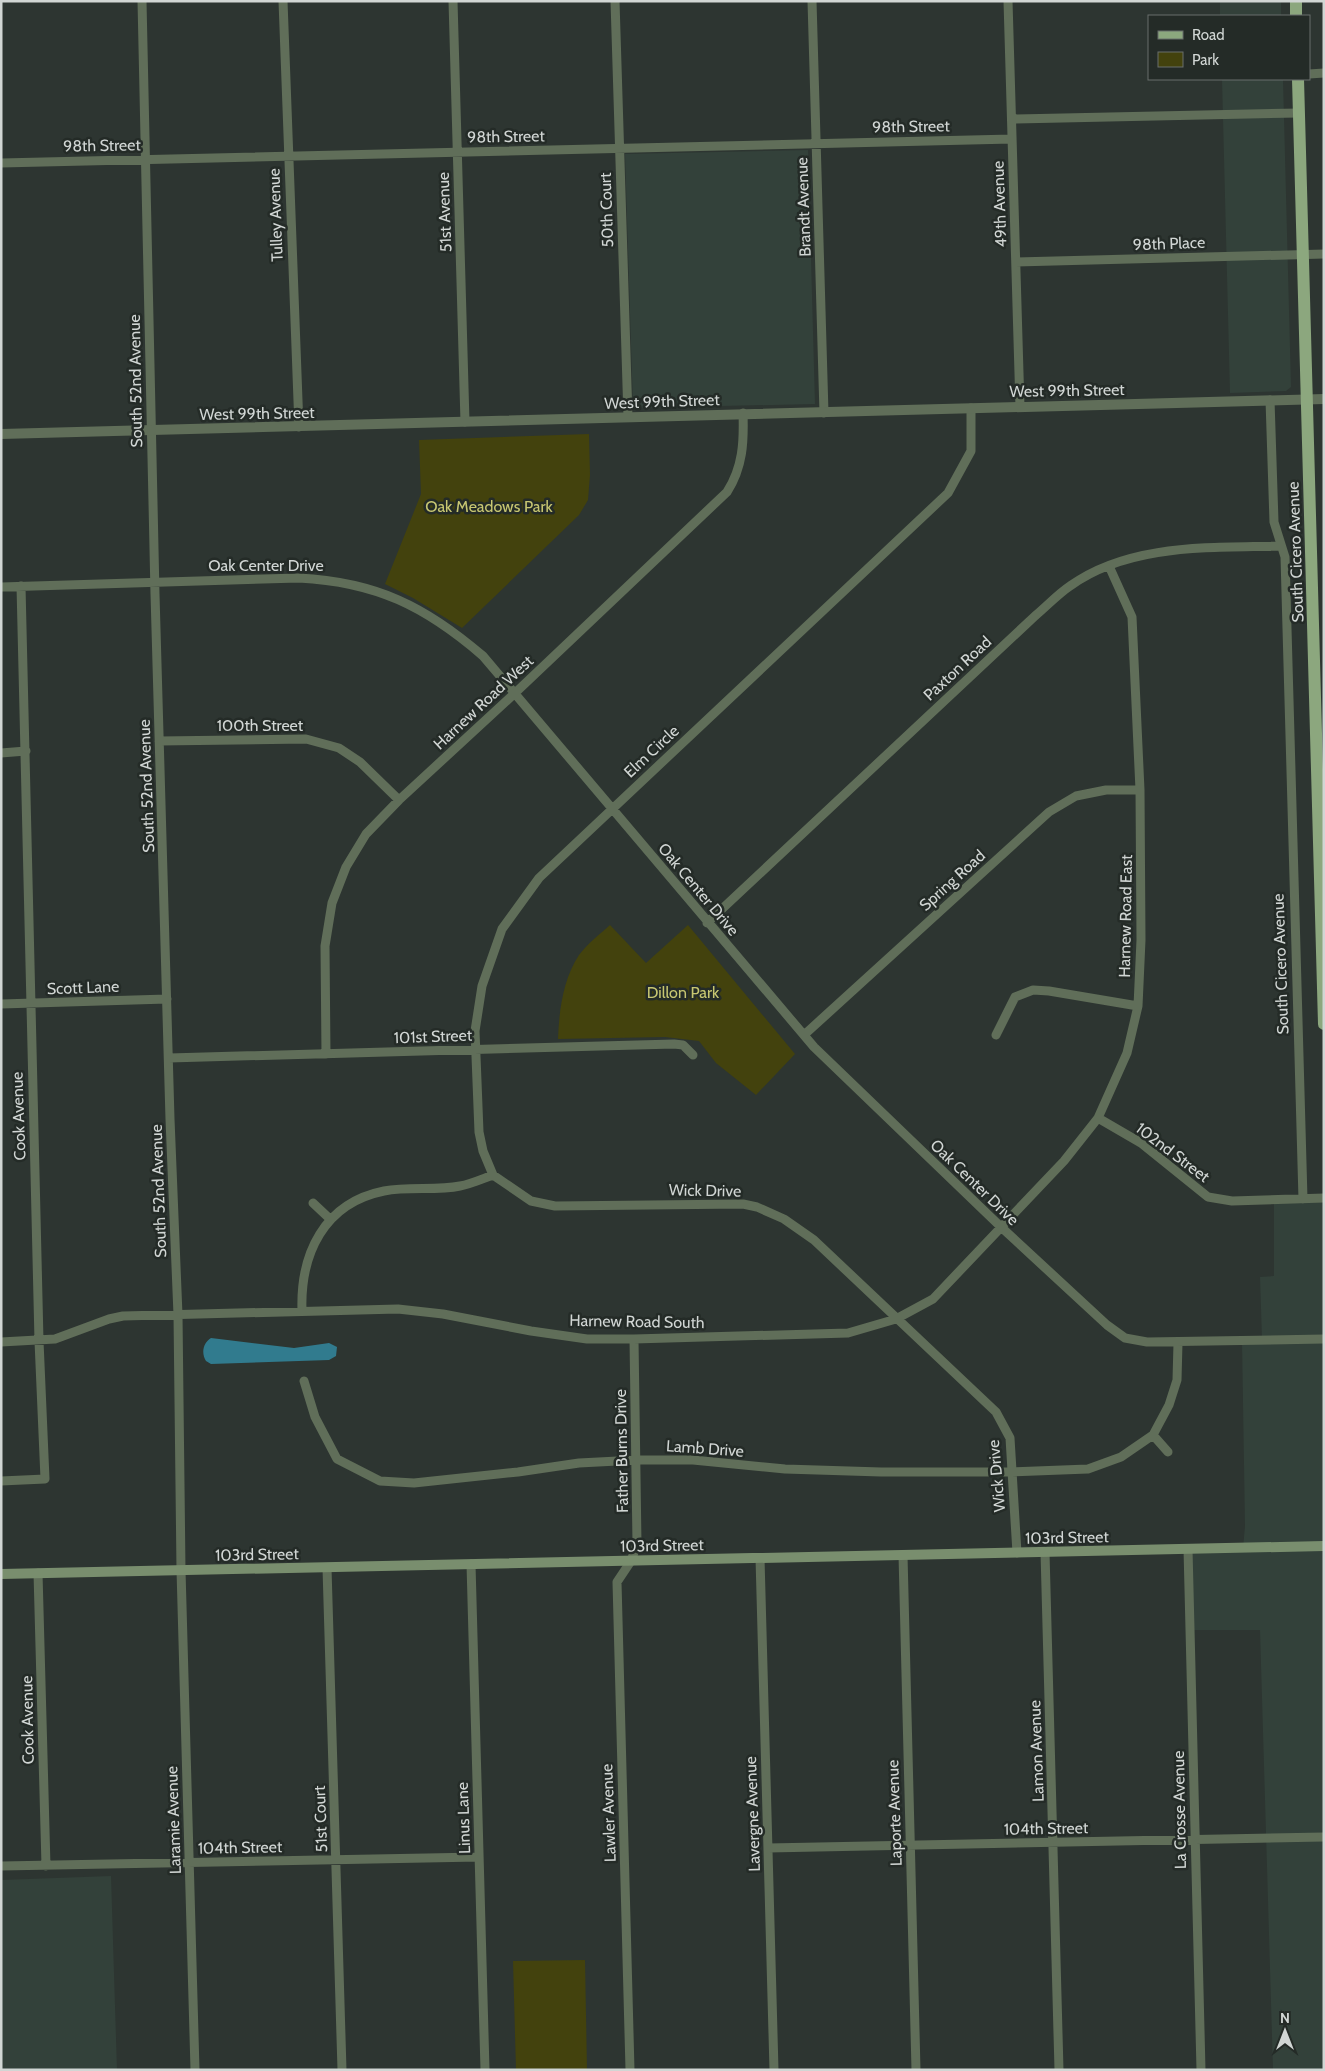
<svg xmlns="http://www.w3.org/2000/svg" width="1325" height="2071" font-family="Cabin,sans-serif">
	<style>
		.built { fill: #33413a }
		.green { fill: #43420d }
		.water { fill: #317b8e }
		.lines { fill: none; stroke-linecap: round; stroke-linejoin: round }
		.minor { stroke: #606e59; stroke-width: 9 }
		.tertiary { stroke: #606e59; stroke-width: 10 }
		.secondary { stroke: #798e6e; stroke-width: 10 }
		.primary { stroke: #8ca77e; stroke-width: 12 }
		.labels { text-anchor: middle; stroke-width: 5; stroke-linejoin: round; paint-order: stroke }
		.street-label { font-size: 16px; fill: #d1d6d4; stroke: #242b27 }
		.park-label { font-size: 16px; fill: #c7c671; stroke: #242b27 }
	</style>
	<rect width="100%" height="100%" fill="#2d3531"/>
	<path class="built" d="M 1220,1 L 1281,1 L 1281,16 L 1220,16 Z
		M 1222,79 L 1283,79 L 1291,387 L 1286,391 L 1230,393 Z
		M 808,150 L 815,404 L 633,408 L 625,154 Z
		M 1324,1198 L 1324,2070 L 1273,2070 L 1260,1630 L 1190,1630 L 1188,1549 L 1243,1548 L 1245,1526 L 1242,1341 L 1262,1340 L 1260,1277 L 1274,1276 L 1274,1200 Z
		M 111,1876 L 117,2070 L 1,2070 L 1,1880 Z"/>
	<path class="green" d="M 589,434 L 590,475 L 588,500 L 579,515 L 462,628 L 413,598 L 385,584 L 421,494 L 419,440 Z
		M 610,925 L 646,963 L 688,925 L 795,1054 L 756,1095 L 716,1063 L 699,1041 L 665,1037 L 558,1039 C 559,1011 563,979 579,955 C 587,944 600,934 610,925 Z
		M 585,1960 L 587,2070 L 516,2070 L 513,1961 Z"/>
	<path class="water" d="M 211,1338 L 294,1348 L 329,1343 L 337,1347 L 336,1356 L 329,1360 L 211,1364 L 206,1361 C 201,1353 203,1343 211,1338 Z"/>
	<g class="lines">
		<path class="minor" d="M 142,1 L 155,594 L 170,1119 L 178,1315 L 181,1570 L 195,2070
			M 283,1 L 299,427
			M 453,1 L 465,422
			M 615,1 L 628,417
			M 812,1 L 824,413
			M 1008,1 L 1020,407
			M 1309,74 L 1324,73
			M 1012,119 L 1299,113
			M 1,163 L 1012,139
			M 1016,262 L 1324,254
			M 1270,400 L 1274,522 L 1285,557 L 1303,1199
			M 1,587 L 299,578 C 376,582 425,606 483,656 L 814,1047 L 1001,1227 L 1107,1325 L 1125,1338 L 1147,1342 L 1324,1339
			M 159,741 L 306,739 L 339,748 L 360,762 L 399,800
			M 1,753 L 26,751
			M 707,923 L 1035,616 C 1047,606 1058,594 1070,586 C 1130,543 1211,548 1281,546
			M 1,1004 L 167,999
			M 804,1035 L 1049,812 L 1076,796 L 1106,790 L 1140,790
			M 996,1035 L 1015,997 L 1033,990 L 1049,991 L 1138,1006
			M 326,1054 L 325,946 L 332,903 L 346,867 L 366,834 L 399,800 L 514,694 L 727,492 C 743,467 744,442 743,413
			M 169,1058 L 674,1044 L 683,1045 L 693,1055
			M 1098,1118 L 1141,1143 L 1208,1197 L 1232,1201 L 1324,1198
			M 493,1175 L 483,1151 L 479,1132 L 475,1031 L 482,986 L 502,929 L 539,878 L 948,493 L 971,451 L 971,408
			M 313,1203 L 330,1219
			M 302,1311 C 300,1254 324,1203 384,1191 C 409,1186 436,1191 460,1186 C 471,1184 482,1179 493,1175 L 531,1201 L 555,1206 L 743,1204 L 757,1207 L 784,1219 L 814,1240 L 996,1412 L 1010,1438 L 1017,1553
			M 1,1342 L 55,1339 L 109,1319 L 123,1316 L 398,1309 L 443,1314 L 531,1331 L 587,1339 L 634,1339 L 848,1333 L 896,1319 L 933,1299 L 1064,1161 L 1098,1118 L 1127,1053 L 1138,1006 L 1141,940 L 1140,790 L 1132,617 L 1109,566
			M 304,1381 L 315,1417 L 337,1459 L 380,1481 L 414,1483 L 518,1472 L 579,1463 L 637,1460 L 693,1460 L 785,1469 L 881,1472 L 1012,1472 L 1088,1469 L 1121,1457 L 1153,1435 L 1169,1405 L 1177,1380 L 1178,1343
			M 1153,1435 L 1168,1452
			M 1,1481 L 45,1479 L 39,1341 L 21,586
			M 1188,1549 L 1201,2070
			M 1045,1552 L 1059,2070
			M 903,1555 L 916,2070
			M 760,1558 L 774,2070
			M 471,1564 L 485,2070
			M 327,1568 L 342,2070
			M 38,1573 L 46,1866
			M 768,1848 L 1324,1837
			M 1,1866 L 479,1857
			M 630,2070 L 617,1582 L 631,1561 L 637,1544 L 634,1339"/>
		<path class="tertiary" d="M 1,434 L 1324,399"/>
		<path class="secondary" d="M 1,1574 L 1324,1546"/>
		<path class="primary" d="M 1296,1 L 1296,16
			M 1298,79 L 1324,1024"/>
	</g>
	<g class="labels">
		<g class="street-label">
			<text transform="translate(911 126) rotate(-1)" y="6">98th Street</text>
			<text transform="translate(506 136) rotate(-1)" y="6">98th Street</text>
			<text transform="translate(102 145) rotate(-1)" y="6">98th Street</text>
			<text transform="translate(999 204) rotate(-92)" y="6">49th Avenue</text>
			<text transform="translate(803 207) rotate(-92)" y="6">Brandt Avenue</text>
			<text transform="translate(606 210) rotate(-92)" y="6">50th Court</text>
			<text transform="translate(444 212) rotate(-92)" y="6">51st Avenue</text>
			<text transform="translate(275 215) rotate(-92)" y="6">Tulley Avenue</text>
			<text transform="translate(1169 243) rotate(-2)" y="6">98th Place</text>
			<text transform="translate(135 381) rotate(-91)" y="6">South 52nd Avenue</text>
			<text transform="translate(1067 390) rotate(-1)" y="6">West 99th Street</text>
			<text transform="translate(662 401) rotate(-2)" y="6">West 99th Street</text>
			<text transform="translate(257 413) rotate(-1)" y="6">West 99th Street</text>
			<text transform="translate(1295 552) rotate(-92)" y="6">South Cicero Avenue</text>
			<text x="266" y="571">Oak Center Drive</text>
			<text transform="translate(957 668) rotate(-43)" y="6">Paxton Road</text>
			<text transform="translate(483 702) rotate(-43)" y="6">Harnew Road West</text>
			<text x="260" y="731">100th Street</text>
			<text transform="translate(651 751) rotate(-43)" y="6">Elm Circle</text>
			<text transform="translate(146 786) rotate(-92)" y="6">South 52nd Avenue</text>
			<text transform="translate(952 880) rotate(-42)" y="6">Spring Road</text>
			<text transform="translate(699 889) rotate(50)" y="6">Oak Center Drive</text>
			<text transform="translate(1125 916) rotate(-89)" y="6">Harnew Road East</text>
			<text transform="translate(1280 964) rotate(-92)" y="6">South Cicero Avenue</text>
			<text transform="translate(83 987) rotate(-2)" y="6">Scott Lane</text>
			<text transform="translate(433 1036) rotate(-2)" y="6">101st Street</text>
			<text transform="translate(18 1116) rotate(-92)" y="6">Cook Avenue</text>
			<text transform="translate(1173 1152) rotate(37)" y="6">102nd Street</text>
			<text transform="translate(975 1182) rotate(44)" y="6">Oak Center Drive</text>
			<text transform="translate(705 1190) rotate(1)" y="6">Wick Drive</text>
			<text transform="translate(158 1191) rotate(-92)" y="6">South 52nd Avenue</text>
			<text transform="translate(637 1321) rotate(1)" y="6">Harnew Road South</text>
			<text transform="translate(705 1448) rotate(4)" y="6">Lamb Drive</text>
			<text transform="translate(621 1451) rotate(-91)" y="6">Father Burns Drive</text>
			<text transform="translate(996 1476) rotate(-95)" y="6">Wick Drive</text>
			<text transform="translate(1067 1537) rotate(-1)" y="6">103rd Street</text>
			<text transform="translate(662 1545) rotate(-1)" y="6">103rd Street</text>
			<text transform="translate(257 1554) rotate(-1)" y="6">103rd Street</text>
			<text transform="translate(27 1720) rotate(-91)" y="6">Cook Avenue</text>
			<text transform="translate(1036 1751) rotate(-92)" y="6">Lamon Avenue</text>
			<text transform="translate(1179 1810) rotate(-91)" y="6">La Crosse Avenue</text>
			<text transform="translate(608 1813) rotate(-92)" y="6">Lawler Avenue</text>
			<text transform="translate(894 1813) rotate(-92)" y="6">Laporte Avenue</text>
			<text transform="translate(752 1814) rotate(-92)" y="6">Lavergne Avenue</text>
			<text transform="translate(463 1818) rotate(-92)" y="6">Linus Lane</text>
			<text transform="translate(320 1819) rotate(-92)" y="6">51st Court</text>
			<text transform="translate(173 1820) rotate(-92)" y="6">Laramie Avenue</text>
			<text transform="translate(1046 1828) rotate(-1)" y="6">104th Street</text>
			<text transform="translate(240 1847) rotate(-1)" y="6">104th Street</text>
		</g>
		<g class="park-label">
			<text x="489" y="512">Oak Meadows Park</text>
			<text x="683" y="998">Dillon Park</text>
		</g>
	</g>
	<rect width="1325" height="2071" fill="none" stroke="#d1d6d4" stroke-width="5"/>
	<rect x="1148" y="15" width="162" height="65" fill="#242b27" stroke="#696f6c"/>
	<rect x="1158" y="31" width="25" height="8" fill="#8ca77e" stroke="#696f6c"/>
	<text x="1192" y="40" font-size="15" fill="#d1d6d4">Road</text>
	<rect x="1158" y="52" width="25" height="15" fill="#43420d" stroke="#696f6c"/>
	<text x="1192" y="65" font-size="15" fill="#d1d6d4">Park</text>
	<g transform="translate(1285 2031)" stroke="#242b27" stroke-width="4" paint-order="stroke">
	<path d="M0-4L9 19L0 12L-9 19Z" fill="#d1d6d4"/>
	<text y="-8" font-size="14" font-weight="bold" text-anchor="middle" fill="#d1d6d4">N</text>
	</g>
</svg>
